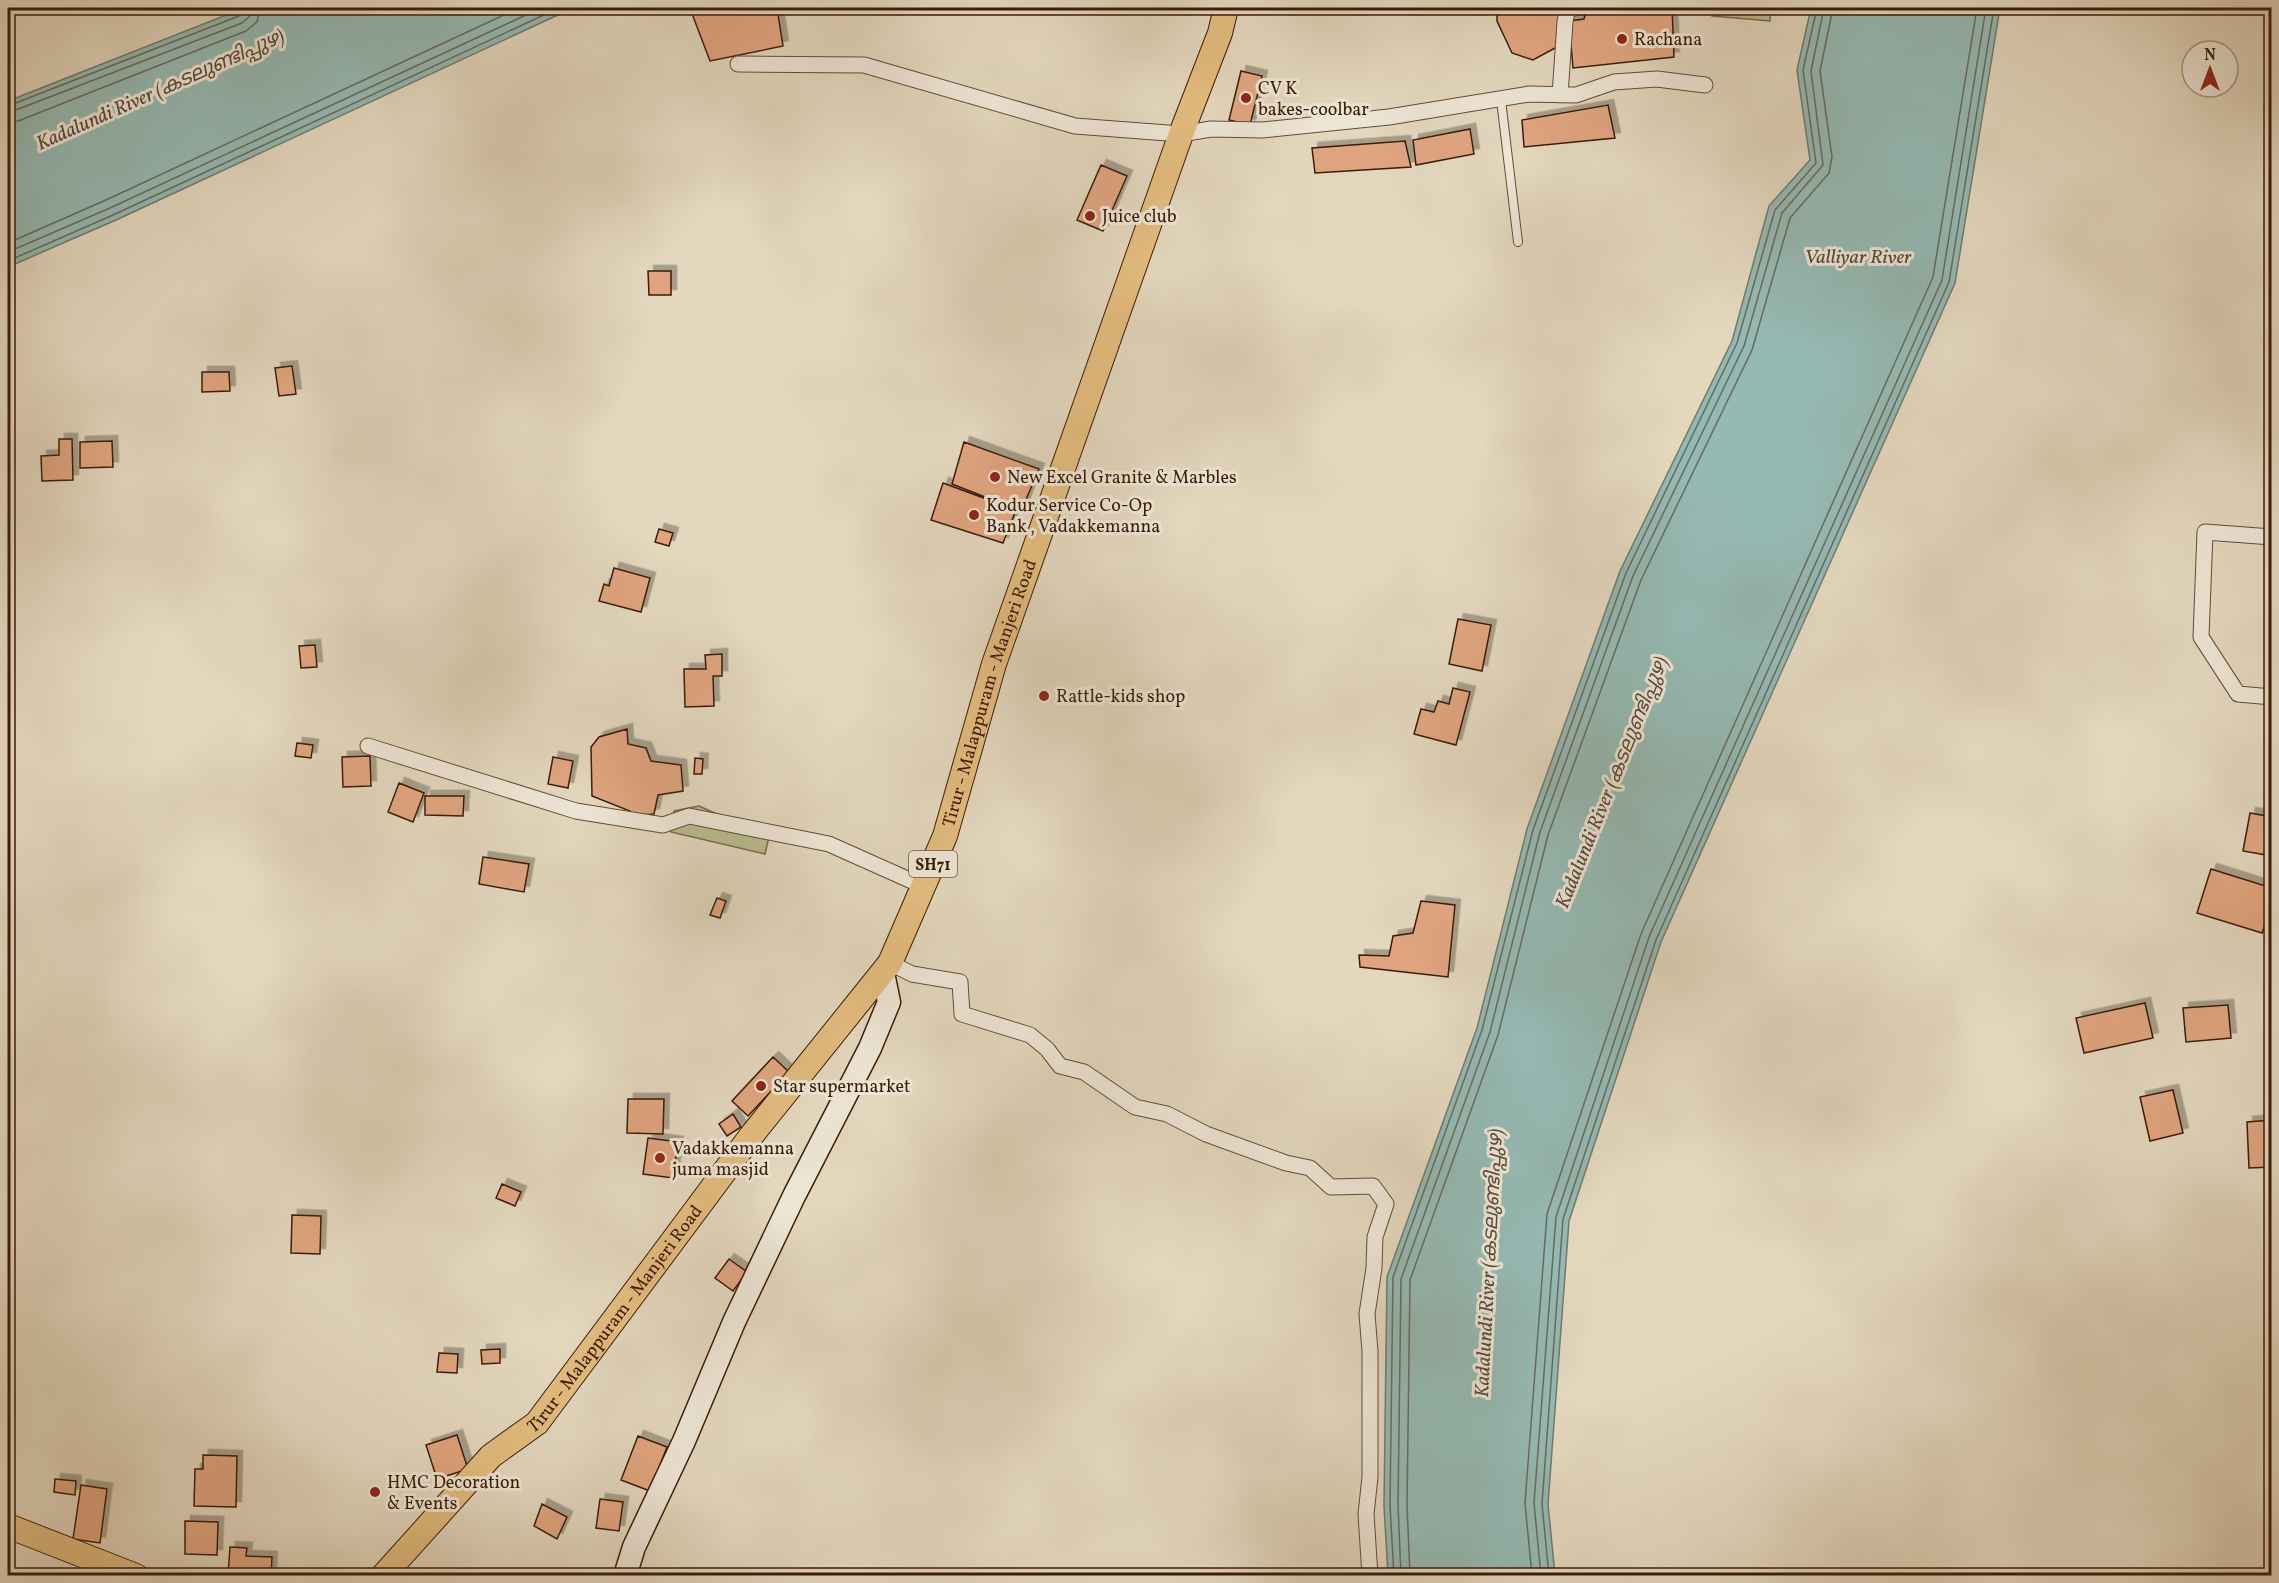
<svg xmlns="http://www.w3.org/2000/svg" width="2279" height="1583" font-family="Vollkorn,'Noto Sans Malayalam',serif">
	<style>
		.green { fill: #b8bd8f; stroke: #7a6c4c; stroke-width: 1.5 }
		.water { fill: #95b9b3; stroke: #717a6f; stroke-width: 1.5 }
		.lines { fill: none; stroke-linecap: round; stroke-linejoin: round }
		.shore { stroke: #686a5e; stroke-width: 1.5 }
		.building { fill: #e0a580; stroke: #3b1b08; stroke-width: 1.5; filter: url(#shadow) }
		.lane-casing { stroke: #654a36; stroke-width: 10 }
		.street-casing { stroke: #654a36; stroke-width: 17 }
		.secondary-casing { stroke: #3b1b08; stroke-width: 25 }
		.primary-casing { stroke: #3b1b08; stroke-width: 26 }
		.lane { stroke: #ede5d5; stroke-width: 8 }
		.street { stroke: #ede5d5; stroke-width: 15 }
		.secondary { stroke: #ede5d5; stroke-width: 22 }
		.primary { stroke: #e2bc7f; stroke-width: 24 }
		.poi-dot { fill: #8f2418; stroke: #ede5d5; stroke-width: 2 }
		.labels { text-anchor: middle; stroke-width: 6; stroke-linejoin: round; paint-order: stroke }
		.shield { fill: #ede5d5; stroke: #705846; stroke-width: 1.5 }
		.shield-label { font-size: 16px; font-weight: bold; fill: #3b1b08 }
		.poi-label { font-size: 18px; fill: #3b1b08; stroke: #ede5d5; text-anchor: start }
		.street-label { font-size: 18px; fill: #3b1b08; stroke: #ede5d5 }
		.water-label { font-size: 20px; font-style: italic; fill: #564a3b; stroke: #ede5d5 }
	</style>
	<defs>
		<filter id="shadow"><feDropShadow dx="5.5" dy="-5.5" stdDeviation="0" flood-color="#0004"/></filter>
	</defs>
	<rect width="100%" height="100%" fill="#e3d7be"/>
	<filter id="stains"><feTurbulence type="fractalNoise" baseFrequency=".00333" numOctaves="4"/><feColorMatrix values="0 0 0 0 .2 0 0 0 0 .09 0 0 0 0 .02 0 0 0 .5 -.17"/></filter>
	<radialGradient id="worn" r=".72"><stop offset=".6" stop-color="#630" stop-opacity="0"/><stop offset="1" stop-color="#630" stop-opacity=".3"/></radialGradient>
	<path class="green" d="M 1713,8 L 1771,8 L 1770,21 L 1712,16 Z
		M 699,806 L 769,837 L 765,854 L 671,832 L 674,811 Z"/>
	<path class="water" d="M 244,8 L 573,8 L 116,220 L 8,267 L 8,101 Z
		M 1811,8 L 2000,8 L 1955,283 L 1661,942 L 1569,1221 L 1548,1504 L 1555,1575 L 1388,1575 L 1384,1506 L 1387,1277 L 1477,1028 L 1527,829 L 1620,571 L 1732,341 L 1769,206 L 1810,160 L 1797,70 Z"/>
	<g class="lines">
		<path class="shore" d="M 8,106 L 239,16 L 243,8
			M 8,113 L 242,23 L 249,17 L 251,8
			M 8,122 L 18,121 L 246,31 L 257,22 L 260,8
			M 8,243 L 106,200 L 519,8
			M 8,252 L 110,208 L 541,8
			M 8,261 L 113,215 L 559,8
			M 1394,1576 L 1390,1505 L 1393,1277 L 1482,1030 L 1533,830 L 1626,573 L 1737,343 L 1775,210 L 1816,163 L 1803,70 L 1817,8
			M 1401,1576 L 1398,1505 L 1401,1279 L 1490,1032 L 1540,832 L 1633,576 L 1744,346 L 1782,213 L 1823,165 L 1811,71 L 1824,8
			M 1410,1576 L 1407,1505 L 1410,1280 L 1498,1035 L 1548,835 L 1641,580 L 1752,350 L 1790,218 L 1829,173 L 1832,157 L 1820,71 L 1833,8
			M 1532,1576 L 1525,1503 L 1547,1214 L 1641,934 L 1933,277 L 1977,8
			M 1541,1576 L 1534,1503 L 1556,1217 L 1649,937 L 1942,280 L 1986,8
			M 1549,1576 L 1542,1504 L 1563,1219 L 1656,940 L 1949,282 L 1994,8"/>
	</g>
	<path class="building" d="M 702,8 L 777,8 L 783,46 L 710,61 L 691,11 Z
		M 1497,8 L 1538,8 L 1559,13 L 1557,47 L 1533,60 L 1512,53 L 1497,21 Z
		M 1622,8 L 1672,8 L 1674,57 L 1573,68 L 1569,21 L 1584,19 L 1586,11 Z
		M 1241,71 L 1262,76 L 1250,125 L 1229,120 Z
		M 1608,105 L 1615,138 L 1524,147 L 1522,120 Z
		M 1470,129 L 1474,154 L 1416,165 L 1413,140 Z
		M 1405,141 L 1411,167 L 1315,173 L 1312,148 Z
		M 1101,165 L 1127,176 L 1103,231 L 1077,220 Z
		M 648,271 L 671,271 L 671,295 L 649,295 Z
		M 292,366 L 296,394 L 279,396 L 275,368 Z
		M 202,372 L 229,372 L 230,391 L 202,392 Z
		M 59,439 L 72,439 L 73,480 L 42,481 L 41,456 L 59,455 Z
		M 112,441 L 113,467 L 80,468 L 80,442 Z
		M 964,442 L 1039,469 L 1021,511 L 952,484 Z
		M 943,483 L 1016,510 L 1003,543 L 931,520 Z
		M 659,529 L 673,533 L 669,546 L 655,542 Z
		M 614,568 L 650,578 L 641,612 L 599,601 L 604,584 L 609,586 Z
		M 1458,619 L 1491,625 L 1482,671 L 1449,664 Z
		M 315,645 L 317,667 L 301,668 L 299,646 Z
		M 722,654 L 722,676 L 713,676 L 714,706 L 685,707 L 684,669 L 706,669 L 705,655 Z
		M 1453,688 L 1470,692 L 1456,745 L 1414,734 L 1421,709 L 1434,712 L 1438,701 L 1449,704 Z
		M 627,729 L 628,744 L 646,748 L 651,761 L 681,765 L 683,791 L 658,795 L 654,814 L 633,816 L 630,811 L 592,796 L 591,747 L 599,737 Z
		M 297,743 L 313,745 L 311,758 L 295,756 Z
		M 370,756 L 371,786 L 343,787 L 342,757 Z
		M 553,757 L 573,761 L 568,788 L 548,784 Z
		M 695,758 L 703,759 L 702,774 L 694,774 Z
		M 399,783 L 424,793 L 413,822 L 388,812 Z
		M 425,796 L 464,796 L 463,816 L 425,815 Z
		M 2250,813 L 2272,817 L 2272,856 L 2243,851 Z
		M 483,857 L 529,864 L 524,892 L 479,884 Z
		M 2211,869 L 2272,888 L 2272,905 L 2262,933 L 2197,913 Z
		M 717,898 L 726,901 L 720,918 L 710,915 Z
		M 1421,901 L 1455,905 L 1448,977 L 1360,967 L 1359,955 L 1389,956 L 1393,936 L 1413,933 Z
		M 2145,1003 L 2153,1038 L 2084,1053 L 2076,1018 Z
		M 2228,1005 L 2231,1038 L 2186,1042 L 2183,1008 Z
		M 773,1057 L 789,1072 L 748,1116 L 732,1101 Z
		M 2173,1090 L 2183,1133 L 2150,1141 L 2140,1097 Z
		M 628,1099 L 664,1099 L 663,1134 L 627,1133 Z
		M 733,1114 L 741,1127 L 727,1136 L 719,1124 Z
		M 2272,1120 L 2272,1167 L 2249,1168 L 2247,1122 Z
		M 648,1138 L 678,1142 L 673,1178 L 643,1174 Z
		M 502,1184 L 521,1192 L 515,1206 L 496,1198 Z
		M 292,1215 L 321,1216 L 320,1254 L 291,1253 Z
		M 729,1259 L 747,1272 L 733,1291 L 715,1278 Z
		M 500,1349 L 500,1363 L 482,1364 L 481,1350 Z
		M 439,1353 L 458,1354 L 457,1373 L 437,1372 Z
		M 457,1435 L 468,1469 L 437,1479 L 426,1445 Z
		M 638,1436 L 667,1447 L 650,1491 L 621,1480 Z
		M 203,1455 L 237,1456 L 236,1507 L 194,1506 L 195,1469 L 203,1469 Z
		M 55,1479 L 76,1481 L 75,1495 L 54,1492 Z
		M 81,1485 L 107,1489 L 100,1543 L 73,1539 Z
		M 600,1499 L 623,1502 L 619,1531 L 596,1528 Z
		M 542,1504 L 567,1517 L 557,1539 L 534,1526 Z
		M 185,1521 L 218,1522 L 217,1555 L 185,1554 Z
		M 230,1547 L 247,1548 L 246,1556 L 272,1557 L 271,1576 L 228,1576 Z"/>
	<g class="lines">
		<g class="lane-casing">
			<path id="lane" d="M 1501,100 L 1518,242"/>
		</g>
		<g class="street-casing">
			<path id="street" d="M 738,64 L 864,65 L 1075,126 L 1181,134 L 1211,129 L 1263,130 L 1389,117 L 1529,94 L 1576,95 L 1614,82 L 1657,79 L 1705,85
				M 1560,95 L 1565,22 L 1567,11 L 1574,8
				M 2272,537 L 2205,532 L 2201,637 L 2238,694 L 2272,697
				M 368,746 L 576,811 L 663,825 L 689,816 L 829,844 L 923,886
				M 890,963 L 912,974 L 960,982 L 962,1014 L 1030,1035 L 1047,1049 L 1060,1066 L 1084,1072 L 1135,1107 L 1167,1114 L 1206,1134 L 1286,1163 L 1310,1168 L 1331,1187 L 1373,1186 L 1386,1204 L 1375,1237 L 1374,1268 L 1367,1314 L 1370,1351 L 1370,1477 L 1366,1514 L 1370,1576"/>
		</g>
		<g class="secondary-casing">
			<path id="secondary" d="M 625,1576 L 634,1547 L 684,1441 L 734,1322 L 794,1196 L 870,1048 L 889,1002 L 883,973"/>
		</g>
		<g class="primary-casing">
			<g id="primary">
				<path d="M 8,1526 L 136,1576"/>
				<path id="s1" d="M 383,1576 L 491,1456 L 537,1423 L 751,1136 L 890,963 L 945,836 L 994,664 L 1181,134 L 1220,33 L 1226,8"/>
			</g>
		</g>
		<use href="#lane" class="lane"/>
		<use href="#street" class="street"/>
		<use href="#secondary" class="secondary"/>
		<use href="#primary" class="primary"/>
	</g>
	<g class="poi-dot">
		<circle cx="1622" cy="39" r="6"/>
		<circle cx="1246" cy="98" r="6"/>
		<circle cx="1090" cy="216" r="6"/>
		<circle cx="995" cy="477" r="6"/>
		<circle cx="974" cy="515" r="6"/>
		<circle cx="1044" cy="696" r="6"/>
		<circle cx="761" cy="1086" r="6"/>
		<circle cx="660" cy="1158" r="6"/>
		<circle cx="375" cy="1492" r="6"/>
	</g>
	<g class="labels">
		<rect class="shield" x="909" y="851" width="48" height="26" rx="4.5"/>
		<g class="shield-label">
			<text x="933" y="870">SH71</text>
		</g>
		<g class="poi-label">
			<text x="1634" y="45">Rachana</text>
			<text x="1258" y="94">CV K<tspan x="1258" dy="21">bakes-coolbar</tspan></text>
			<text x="1102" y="222">Juice club</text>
			<text x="1007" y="483">New Excel Granite &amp; Marbles</text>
			<text x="986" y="511">Kodur Service Co-Op<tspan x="986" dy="21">Bank , Vadakkemanna</tspan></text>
			<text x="1056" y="702">Rattle-kids shop</text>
			<text x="773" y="1092">Star supermarket</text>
			<text x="672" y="1154">Vadakkemanna<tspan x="672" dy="21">juma masjid</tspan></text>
			<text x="387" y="1488">HMC Decoration<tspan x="387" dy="21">&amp; Events</tspan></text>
		</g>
		<g class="street-label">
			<text dy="6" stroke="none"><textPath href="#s1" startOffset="1086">Tirur - Malappuram - Manjeri Road</textPath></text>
			<text dy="6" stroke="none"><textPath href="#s1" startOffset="348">Tirur - Malappuram - Manjeri Road</textPath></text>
		</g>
		<g class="water-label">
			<text transform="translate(160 89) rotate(-24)" y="7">Kadalundi River (കടലുണ്ടിപ്പുഴ)</text>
			<text x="1858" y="263">Valliyar River</text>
			<text transform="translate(1611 782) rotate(-68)" y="7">Kadalundi River (കടലുണ്ടിപ്പുഴ)</text>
			<text transform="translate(1488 1263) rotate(-87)" y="7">Kadalundi River (കടലുണ്ടിപ്പുഴ)</text>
		</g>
	</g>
	<rect width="2279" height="1583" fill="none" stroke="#e3d7be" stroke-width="30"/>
	<rect x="9" y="9" width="2261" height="1565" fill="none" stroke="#3b1b08" stroke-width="3"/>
	<rect x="15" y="15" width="2249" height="1553" fill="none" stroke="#3b1b08" stroke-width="1.5"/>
	<g transform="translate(2210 69)"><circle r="28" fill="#ede5d5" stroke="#a69483" stroke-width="1.5"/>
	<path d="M0-4.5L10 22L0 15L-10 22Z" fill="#8f2418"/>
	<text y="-9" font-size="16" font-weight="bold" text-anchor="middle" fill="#3b1b08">N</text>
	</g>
	<rect width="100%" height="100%" filter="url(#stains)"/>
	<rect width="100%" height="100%" fill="url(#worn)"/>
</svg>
